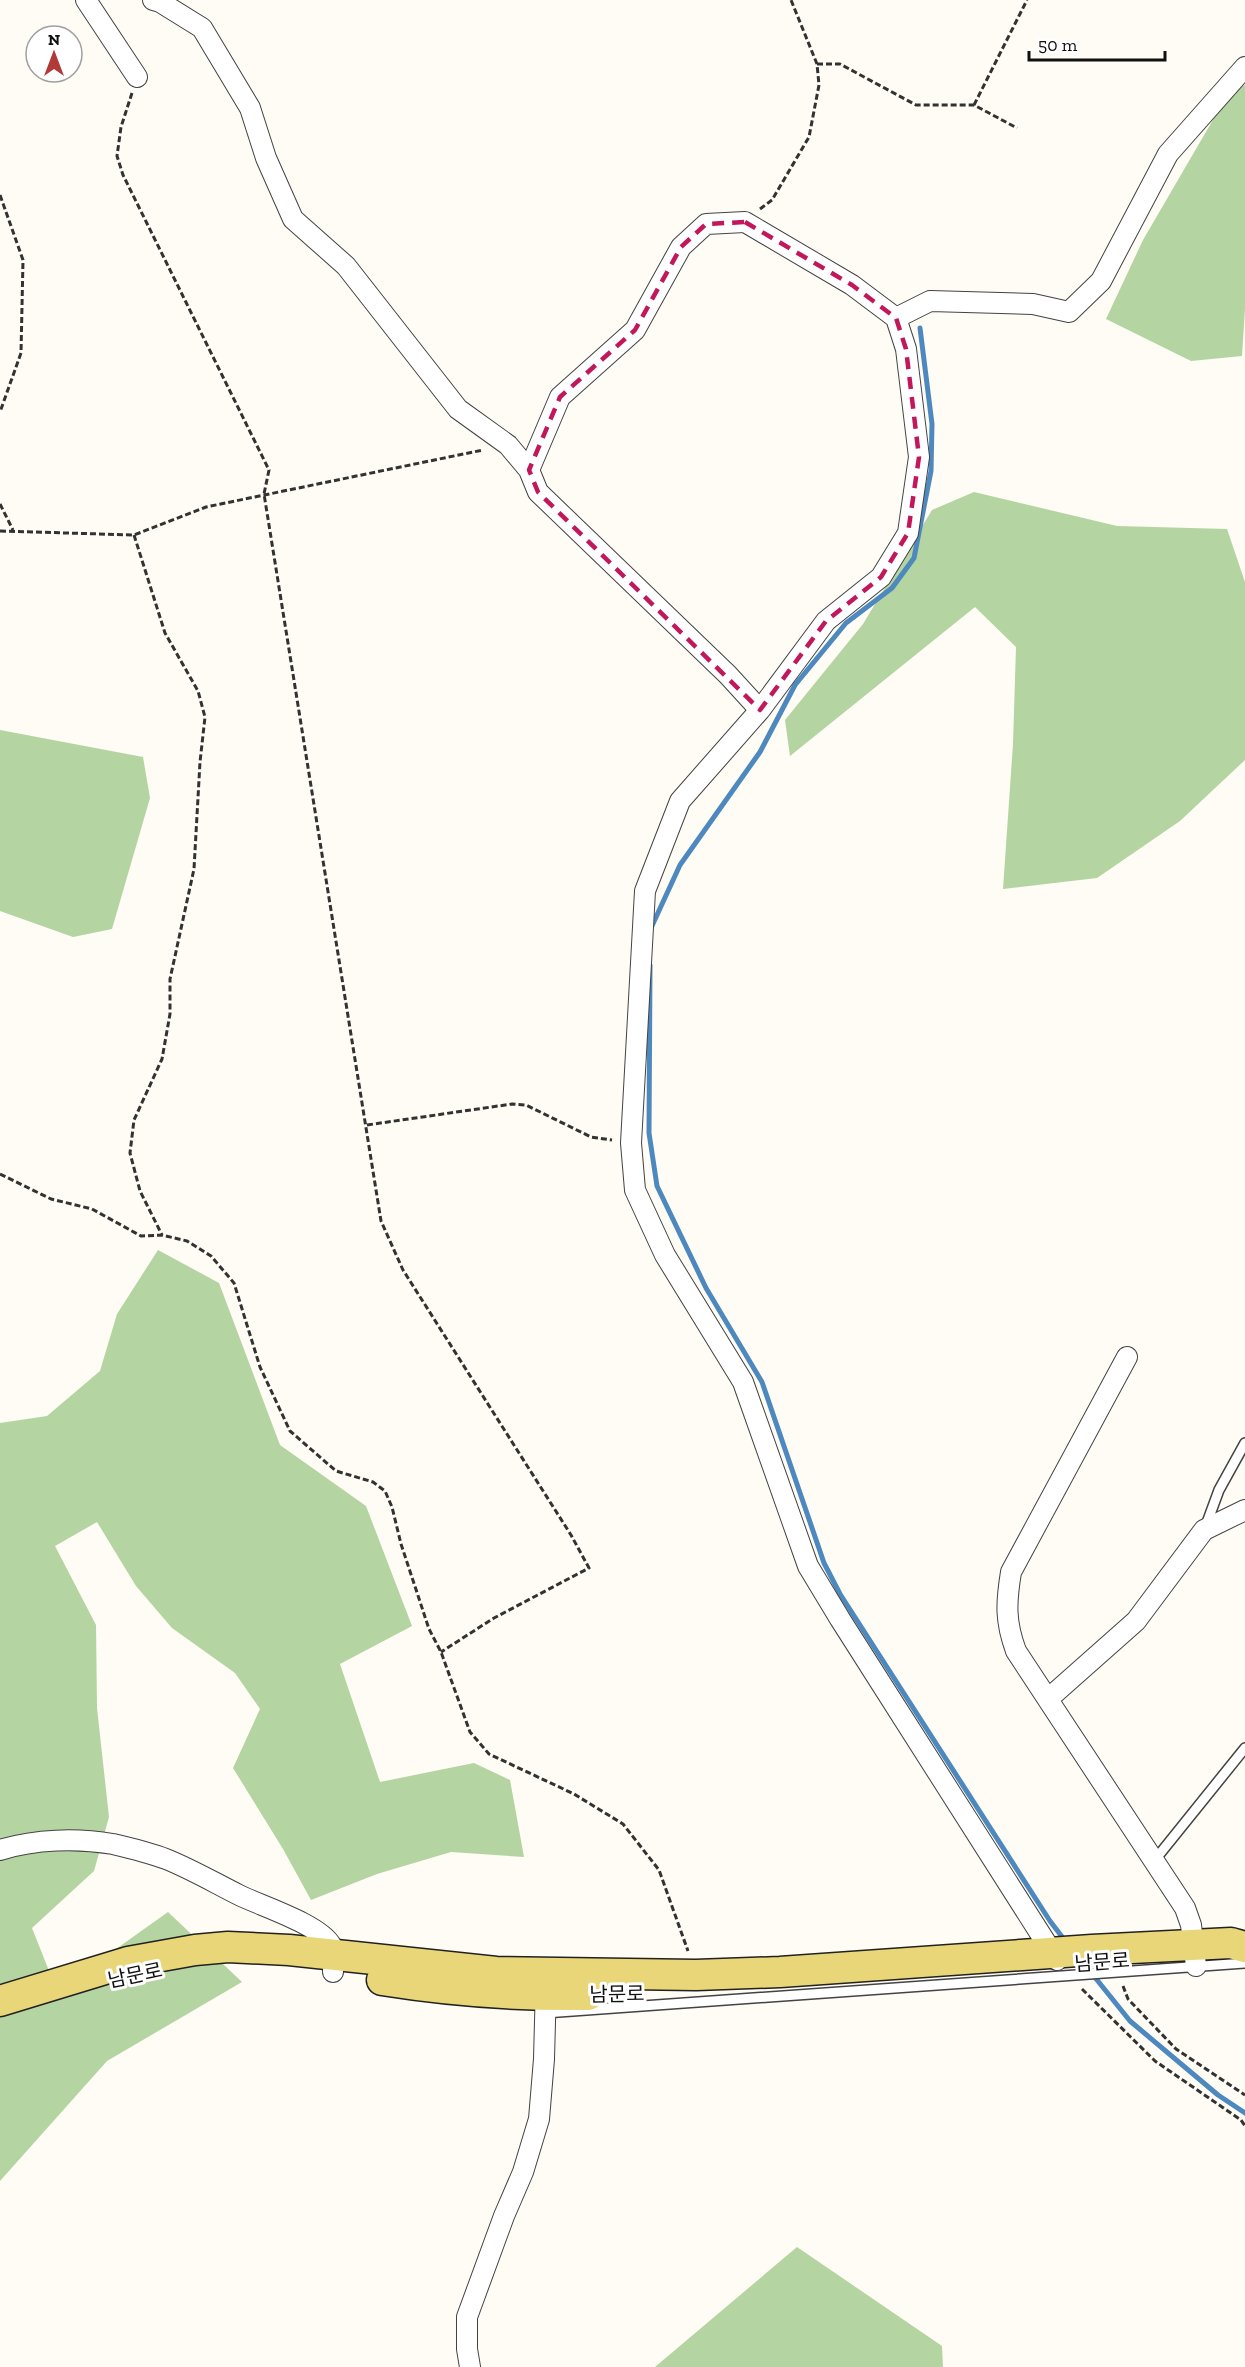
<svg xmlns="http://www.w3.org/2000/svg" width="1245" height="2367" font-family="'Zilla Slab','Noto Sans KR',serif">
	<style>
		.forest { fill: #b4d4a1 }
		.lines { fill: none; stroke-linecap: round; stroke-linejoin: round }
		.stream { stroke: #4d89be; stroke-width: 5 }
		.lane-casing { stroke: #434343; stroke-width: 12 }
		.street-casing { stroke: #434343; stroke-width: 22 }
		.primary-casing { stroke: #212121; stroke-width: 33 }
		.path { stroke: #323232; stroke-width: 3; stroke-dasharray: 6 3; stroke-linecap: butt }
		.lane { stroke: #fff; stroke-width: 9 }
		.street { stroke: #fff; stroke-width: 20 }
		.primary { stroke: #e9d679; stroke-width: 30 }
		.marked { fill: none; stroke: #c2185b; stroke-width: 4.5; stroke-dasharray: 12 8; stroke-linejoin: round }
		.labels { text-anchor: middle; stroke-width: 6; stroke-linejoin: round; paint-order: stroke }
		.street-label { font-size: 20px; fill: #101010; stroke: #fff }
	</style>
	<rect width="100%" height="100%" fill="#fefcf4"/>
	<path class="forest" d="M 1245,85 L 1245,309 L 1242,356 L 1191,361 L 1106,319 L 1143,240 L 1228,94 Z
		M 974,492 L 1117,526 L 1227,529 L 1245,582 L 1245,760 L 1180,821 L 1097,878 L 1003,889 L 1013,744 L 1016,647 L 975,607 L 790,756 L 785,720 L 863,624 L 932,510 Z
		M 0,730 L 143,757 L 150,798 L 112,929 L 73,937 L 0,911 Z
		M 158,1250 L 219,1283 L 280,1445 L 366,1506 L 412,1626 L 340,1664 L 380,1782 L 474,1763 L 510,1780 L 524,1857 L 451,1852 L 377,1874 L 311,1900 L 283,1849 L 233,1768 L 260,1709 L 235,1673 L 172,1628 L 136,1586 L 97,1522 L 55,1546 L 96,1625 L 97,1708 L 109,1817 L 94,1871 L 32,1928 L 57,1991 L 168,1912 L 242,1982 L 107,2061 L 0,2181 L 0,1423 L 47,1416 L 100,1371 L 117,1314 Z
		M 797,2247 L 942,2346 L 943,2367 L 655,2367 Z"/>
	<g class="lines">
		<path class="stream" d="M 651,928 L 680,865 L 760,752 L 795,685 L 846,623 L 892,588 L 914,558 L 931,471 L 932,424 L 920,328
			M 650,965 L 649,1133 L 657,1186 L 706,1288 L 762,1382 L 824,1563 L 840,1594 L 1050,1921 L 1066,1942
			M 1081,1960 L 1130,2021 L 1218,2095 L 1245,2113"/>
		<g class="lane-casing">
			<path id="lane" d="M 1205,1528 L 1219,1490 L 1245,1443
				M 1154,1861 L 1245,1748
				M 545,2013 L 1245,1963"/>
		</g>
		<g class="street-casing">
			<path id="street" d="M 86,0 L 137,77
				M 153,0 L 160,2 L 202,28 L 250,108 L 266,158 L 293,219 L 346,266 L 458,409 L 508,445 L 529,470 L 538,492 L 728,675 L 760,710 L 680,801 L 645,891 L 631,1143 L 635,1190 L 665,1255 L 743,1382 L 808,1566 L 840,1619 L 1057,1960
				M 896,318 L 930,301 L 1033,304 L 1069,312 L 1101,281 L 1168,154 L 1245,67
				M 529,470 L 560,397 L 635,330 L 681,247 L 706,224 L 745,222 L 852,285 L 896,318 L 906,349 L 919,457 L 908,533 L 881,577 L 826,621 L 760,710
				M 1127,1357 L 1011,1572 C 1006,1603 1005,1621 1016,1651 L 1185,1908 L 1191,1925 L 1196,1966
				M 1048,1699 L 1136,1621 L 1204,1530 L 1245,1510
				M 0,1850 C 35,1839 77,1838 113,1844 C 130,1848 150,1853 166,1859 C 191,1869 215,1883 239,1895 C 261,1906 319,1924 331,1945 C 335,1953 333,1963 333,1972
				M 470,2367 L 467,2349 L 467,2317 L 504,2216 L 523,2172 L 539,2119 L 544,2059 L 546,1984"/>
		</g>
		<g class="primary-casing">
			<path id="primary" d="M 382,1980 C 451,1991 519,1996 588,1995
				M 0,2001 L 128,1962 L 195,1950 L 228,1947 L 289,1950 L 496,1972 L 696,1975 L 780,1972 L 1092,1950 L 1231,1943 L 1245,1947"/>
		</g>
		<path class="path" d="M 817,64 L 840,64 L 916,105 L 974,105 L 1017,128
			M 132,93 L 121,127 L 117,156 L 123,175 L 269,470 L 264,494 L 381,1221 L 403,1270 L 571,1535 L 589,1568 L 494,1618 L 441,1652
			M 974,105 L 1027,0
			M 0,195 L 23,260 L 21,353 L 0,412
			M 760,209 L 772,200 L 809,137 L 819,85 L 817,64 L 791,0
			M 0,504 L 13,530
			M 0,531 L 134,535 L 206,507 L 483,450
			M 134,535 L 165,633 L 198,691 L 205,717 L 200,762 L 194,869 L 170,979 L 170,1014 L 162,1059 L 134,1120 L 130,1153 L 140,1191 L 162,1235
			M 367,1125 L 512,1104 L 526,1105 L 591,1137 L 612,1140
			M 0,1174 L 51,1199 L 92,1209 L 141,1236 L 162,1235 L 187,1241 L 211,1256 L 234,1283 L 260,1367 L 290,1431 L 336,1471 L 373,1482 L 385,1491 L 392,1507 L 401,1544 L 429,1629 L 441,1652 L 470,1732 L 489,1754 L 574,1794 L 623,1824 L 659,1870 L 688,1951
			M 1123,1986 L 1128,1999 L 1176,2049 L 1245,2095
			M 1082,1989 L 1155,2061 L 1241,2120 L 1245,2126"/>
		<use href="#lane" class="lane"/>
		<use href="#street" class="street"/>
		<use href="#primary" class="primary"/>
	</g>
	<path class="marked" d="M 745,222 L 852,285 L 896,318 L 906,349 L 919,457 L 908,533 L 881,577 L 826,621 L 760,710 L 538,492 L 529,470 L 560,397 L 635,330 L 681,247 L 706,224 Z"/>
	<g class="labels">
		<g class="street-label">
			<text transform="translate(1102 1962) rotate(-4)" y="7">남문로</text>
			<text transform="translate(135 1975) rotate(-12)" y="7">남문로</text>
			<text transform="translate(617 1994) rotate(-1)" y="7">남문로</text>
		</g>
	</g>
	<g transform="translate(54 54)"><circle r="28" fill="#ffffff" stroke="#9f9f9f" stroke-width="1.5"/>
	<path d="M0-4.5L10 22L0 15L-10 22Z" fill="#b03a37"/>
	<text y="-9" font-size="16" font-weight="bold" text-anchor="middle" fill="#101010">N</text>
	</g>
	<path d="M1029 51v9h136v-9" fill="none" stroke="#101010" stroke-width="3"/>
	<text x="1038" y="51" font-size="18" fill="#101010" stroke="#ffffff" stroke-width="4.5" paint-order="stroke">50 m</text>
</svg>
